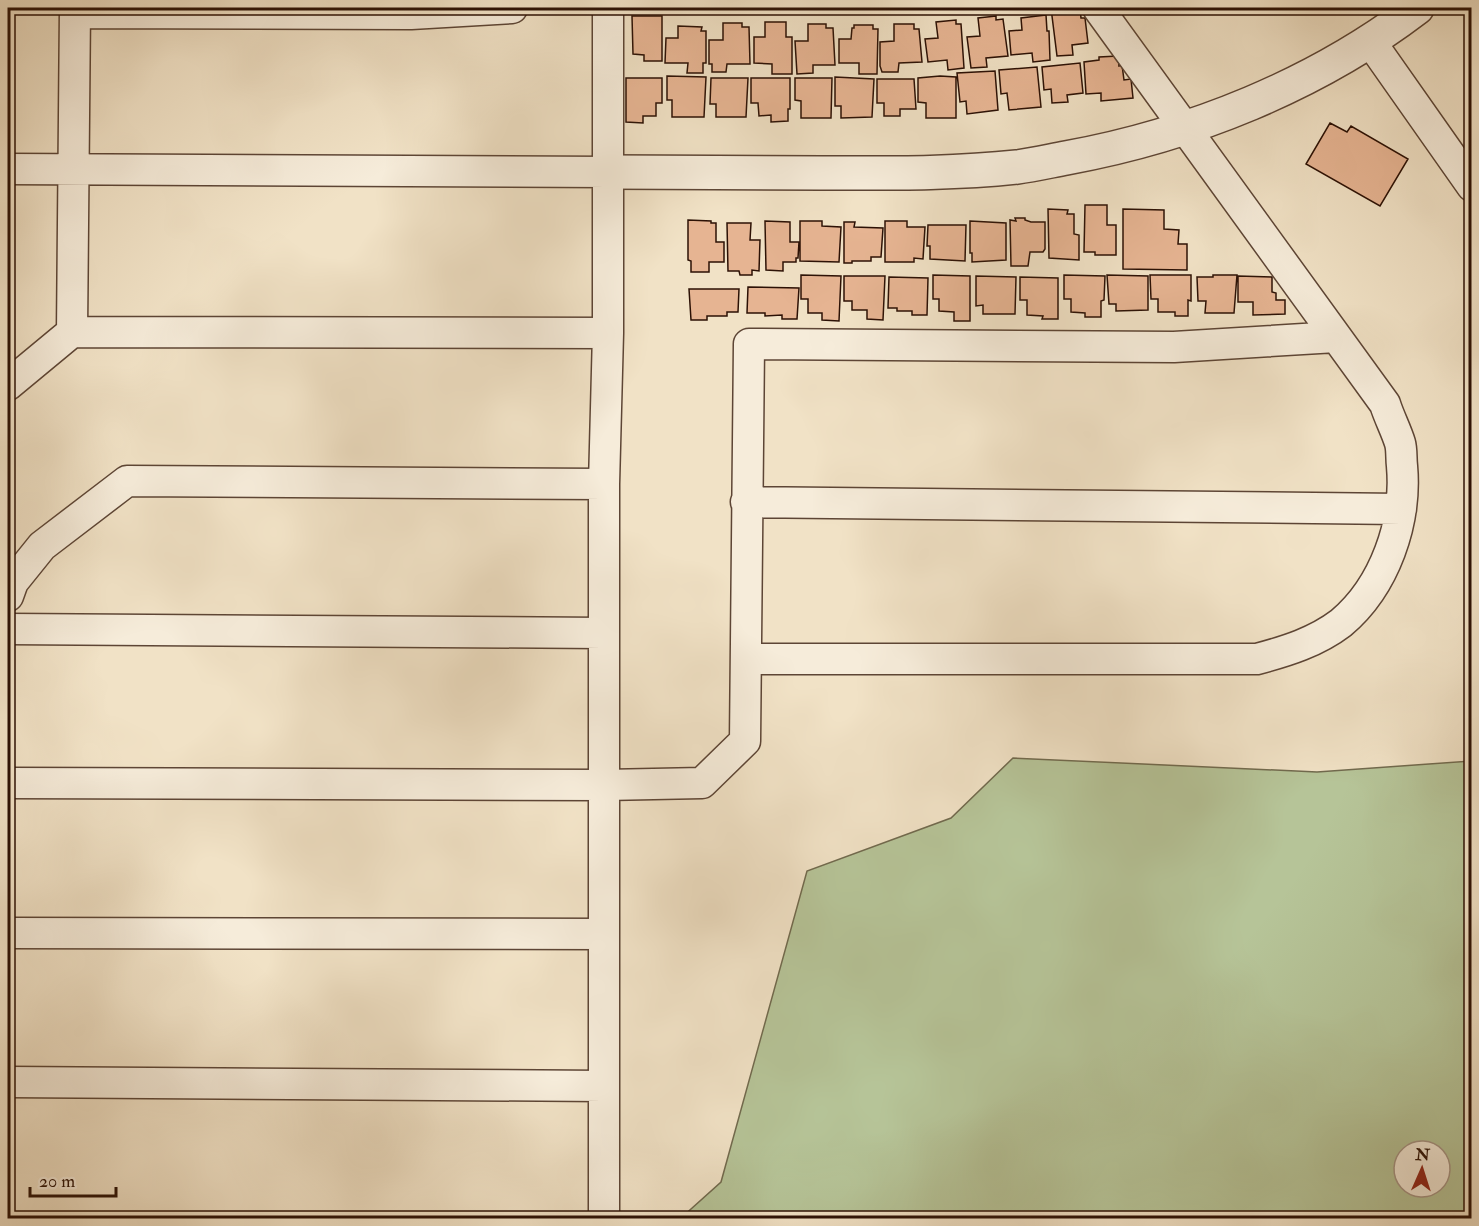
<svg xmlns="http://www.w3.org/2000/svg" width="1479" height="1226" font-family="'IM FELL Double Pica',serif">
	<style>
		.green { fill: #b6c498; stroke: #716a4e; stroke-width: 1.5; fill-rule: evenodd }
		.building { fill: #e6b492; stroke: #2c1105; stroke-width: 1.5 }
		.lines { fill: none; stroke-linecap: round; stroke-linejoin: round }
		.minor-casing { stroke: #5d4535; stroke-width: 33 }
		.tertiary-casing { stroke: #5d4535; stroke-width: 36 }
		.minor { stroke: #f6ecda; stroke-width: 30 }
		.tertiary { stroke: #f6ecda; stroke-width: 33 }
	</style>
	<rect width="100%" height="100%" fill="#f1e2c6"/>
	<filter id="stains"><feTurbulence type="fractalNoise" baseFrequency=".00333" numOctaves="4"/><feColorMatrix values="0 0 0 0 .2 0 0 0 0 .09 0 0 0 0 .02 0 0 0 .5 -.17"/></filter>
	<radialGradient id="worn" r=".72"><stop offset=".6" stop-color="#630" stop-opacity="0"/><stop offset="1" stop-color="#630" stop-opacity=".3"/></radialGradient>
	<path class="green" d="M 1013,758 L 1317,772 L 1471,761 L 1471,1218 L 681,1218 L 721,1182 L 807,871 L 951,818 ZM 1404,1151 L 1440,1151 L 1440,1187 L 1404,1187 Z"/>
	<path class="building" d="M 1051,8 L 1080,8 L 1081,18 L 1085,18 L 1088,43 L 1072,45 L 1073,55 L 1057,56 Z
		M 1046,15 L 1047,31 L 1049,31 L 1050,60 L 1033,62 L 1032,53 L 1011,55 L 1009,31 L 1022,30 L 1021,18 Z
		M 632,16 L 662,16 L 662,61 L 644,61 L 644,55 L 633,54 Z
		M 996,16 L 996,20 L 1003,19 L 1008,56 L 986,58 L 987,67 L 971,68 L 967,37 L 980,36 L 978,18 Z
		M 956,20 L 956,24 L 961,24 L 964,68 L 948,70 L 947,60 L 928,62 L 925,39 L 938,38 L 936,22 Z
		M 765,22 L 786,22 L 786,37 L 792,37 L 792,74 L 772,74 L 772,64 L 754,63 L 754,37 L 765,37 Z
		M 723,23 L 742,23 L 742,27 L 749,27 L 750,64 L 727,64 L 726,72 L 712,72 L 712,64 L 709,64 L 709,40 L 723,40 Z
		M 808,24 L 826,24 L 826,28 L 833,28 L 835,65 L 813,65 L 813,73 L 797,74 L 795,41 L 808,41 Z
		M 894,24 L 914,24 L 914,29 L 919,29 L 922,62 L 899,63 L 898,72 L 882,72 L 880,66 L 880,42 L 894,41 Z
		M 854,25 L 873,25 L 873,29 L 878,29 L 877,74 L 859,74 L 859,63 L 839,63 L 839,39 L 851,39 L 852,28 L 854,28 Z
		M 678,26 L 702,27 L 701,31 L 706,31 L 706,63 L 703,63 L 703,73 L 687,73 L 688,63 L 665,63 L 666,38 L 678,38 Z
		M 1118,56 L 1119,66 L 1122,65 L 1124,80 L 1131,79 L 1133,98 L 1101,101 L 1101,93 L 1086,94 L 1084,62 L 1099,60 L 1099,57 Z
		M 1080,63 L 1083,93 L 1067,95 L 1068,102 L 1052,103 L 1051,89 L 1044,90 L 1042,67 Z
		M 1037,67 L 1041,107 L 1009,110 L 1007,93 L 1001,94 L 999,70 Z
		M 995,71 L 998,110 L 967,114 L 966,101 L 960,102 L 957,73 Z
		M 667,76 L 706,77 L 704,117 L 672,117 L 672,100 L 667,100 Z
		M 940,76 L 956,77 L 956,118 L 926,118 L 926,103 L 918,102 L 918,78 Z
		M 835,77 L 874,79 L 872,117 L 841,118 L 841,106 L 835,106 Z
		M 626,78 L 662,78 L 662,103 L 656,103 L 656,116 L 643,116 L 643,123 L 626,122 Z
		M 711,78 L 748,78 L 746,117 L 716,117 L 716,104 L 710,104 Z
		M 751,78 L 790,78 L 790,109 L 788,109 L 788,121 L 771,122 L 771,115 L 759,116 L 758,103 L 751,103 Z
		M 795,78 L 832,78 L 831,118 L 801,118 L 801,101 L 795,100 Z
		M 877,79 L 914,79 L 916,109 L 900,109 L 900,116 L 884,116 L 884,103 L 877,103 Z
		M 1330,123 L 1347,132 L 1351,126 L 1408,159 L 1380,206 L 1306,164 Z
		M 1085,205 L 1107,205 L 1107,225 L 1116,225 L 1116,255 L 1095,255 L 1095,252 L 1084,252 Z
		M 1048,209 L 1068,210 L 1067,214 L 1074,214 L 1074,234 L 1079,235 L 1079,260 L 1049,258 Z
		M 1123,209 L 1164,210 L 1164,229 L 1179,230 L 1178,244 L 1187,244 L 1187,270 L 1123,269 Z
		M 1015,218 L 1025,218 L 1025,220 L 1031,222 L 1045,222 L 1045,249 L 1043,252 L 1030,252 L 1028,266 L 1011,266 L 1010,220 L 1016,221 Z
		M 688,220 L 711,221 L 711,223 L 716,223 L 716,242 L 724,242 L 724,262 L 709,262 L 709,272 L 691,272 L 691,261 L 688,260 Z
		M 765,221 L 790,222 L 790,242 L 799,242 L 798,258 L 796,258 L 796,262 L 783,262 L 783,271 L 766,270 Z
		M 800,221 L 822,221 L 822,226 L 841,227 L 839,262 L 800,261 Z
		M 885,221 L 907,221 L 907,227 L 925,227 L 923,259 L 914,258 L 914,262 L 885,262 Z
		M 970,221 L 1006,223 L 1006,260 L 972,262 L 972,253 L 970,253 Z
		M 844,222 L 855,222 L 854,227 L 883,228 L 881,257 L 871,257 L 871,261 L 852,261 L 852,263 L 844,263 Z
		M 727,223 L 751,223 L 750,240 L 760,240 L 759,271 L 752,270 L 752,275 L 740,275 L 739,271 L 728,271 Z
		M 928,225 L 966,225 L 965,261 L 930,259 L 930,246 L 927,246 Z
		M 801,275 L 841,276 L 839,321 L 822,320 L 822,313 L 808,313 L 808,299 L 801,299 Z
		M 933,275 L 970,276 L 970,321 L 954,321 L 954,312 L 939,311 L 939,299 L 933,299 Z
		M 1064,275 L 1105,276 L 1104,300 L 1101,301 L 1101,317 L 1085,317 L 1085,313 L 1071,312 L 1071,299 L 1064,299 Z
		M 1107,275 L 1148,276 L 1148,310 L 1116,311 L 1116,304 L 1109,304 Z
		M 1150,275 L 1191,275 L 1191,301 L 1188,300 L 1188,316 L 1175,316 L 1175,312 L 1158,312 L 1158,299 L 1151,299 Z
		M 1213,275 L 1237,275 L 1234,313 L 1205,313 L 1206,301 L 1198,301 L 1197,277 L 1213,277 Z
		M 844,276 L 885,276 L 883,320 L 867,319 L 867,310 L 852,310 L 852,301 L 844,301 Z
		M 976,276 L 1016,277 L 1015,314 L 983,314 L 983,305 L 976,306 Z
		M 1238,276 L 1272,277 L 1272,292 L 1276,293 L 1276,300 L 1285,300 L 1285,314 L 1253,315 L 1253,302 L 1238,302 Z
		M 889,277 L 928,278 L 927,315 L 912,315 L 912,311 L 897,311 L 897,308 L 888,308 Z
		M 1020,277 L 1058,278 L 1058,319 L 1042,319 L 1043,316 L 1027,315 L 1027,300 L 1020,300 Z
		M 748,287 L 799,288 L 797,319 L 782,319 L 782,315 L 765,316 L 765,313 L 747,313 Z
		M 689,289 L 739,289 L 738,312 L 727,312 L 727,316 L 707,316 L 707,320 L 691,320 Z"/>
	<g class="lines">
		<g class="minor-casing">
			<path id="minor" d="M 75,13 L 411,14 L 512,8
				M 1370,41 L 1472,186
				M 8,169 L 609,172
				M 72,332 L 75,8
				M 8,385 L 72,332 L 608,333
				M 746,502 L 1401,509
				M 8,596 L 13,582 L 42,546 L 127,481 L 604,484
				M 8,629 L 603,633
				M 746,659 L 1257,659 C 1287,651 1316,642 1341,623 C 1385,586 1407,522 1402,466 C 1401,458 1402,450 1400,443 C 1396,430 1389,417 1385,404 L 1098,8
				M 8,783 L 605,785 L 702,783 L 745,741 L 749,344 L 1174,347 L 1336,337
				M 8,933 L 604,934
				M 8,1082 L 603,1086
				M 604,1218 L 604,484 L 608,333 L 608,8"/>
		</g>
		<g class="tertiary-casing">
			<path id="tertiary" d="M 609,172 C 680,172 751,173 822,173 C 887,173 952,174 1017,167 C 1033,165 1050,161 1066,158 C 1192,135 1316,85 1417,8"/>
		</g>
		<use href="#minor" class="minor"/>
		<use href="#tertiary" class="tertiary"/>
	</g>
	<rect width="1479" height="1226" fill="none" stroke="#f1e2c6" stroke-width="30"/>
	<rect x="9" y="9" width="1461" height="1208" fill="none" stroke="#2c1105" stroke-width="3"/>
	<rect x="15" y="15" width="1449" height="1196" fill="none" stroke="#2c1105" stroke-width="1.5"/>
	<g transform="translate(1422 1169) rotate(3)"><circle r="28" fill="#f6ecda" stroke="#a59485" stroke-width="1.5"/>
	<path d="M0-4.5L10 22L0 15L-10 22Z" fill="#8f2418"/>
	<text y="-9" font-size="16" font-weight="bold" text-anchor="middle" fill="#2c1105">N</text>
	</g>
	<path d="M30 1187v9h86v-9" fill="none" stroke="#2c1105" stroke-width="3"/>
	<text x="39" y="1187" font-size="18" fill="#2c1105" stroke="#f6ecda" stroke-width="4.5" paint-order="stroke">20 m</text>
	<rect width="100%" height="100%" filter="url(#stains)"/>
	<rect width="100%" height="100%" fill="url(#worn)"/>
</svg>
